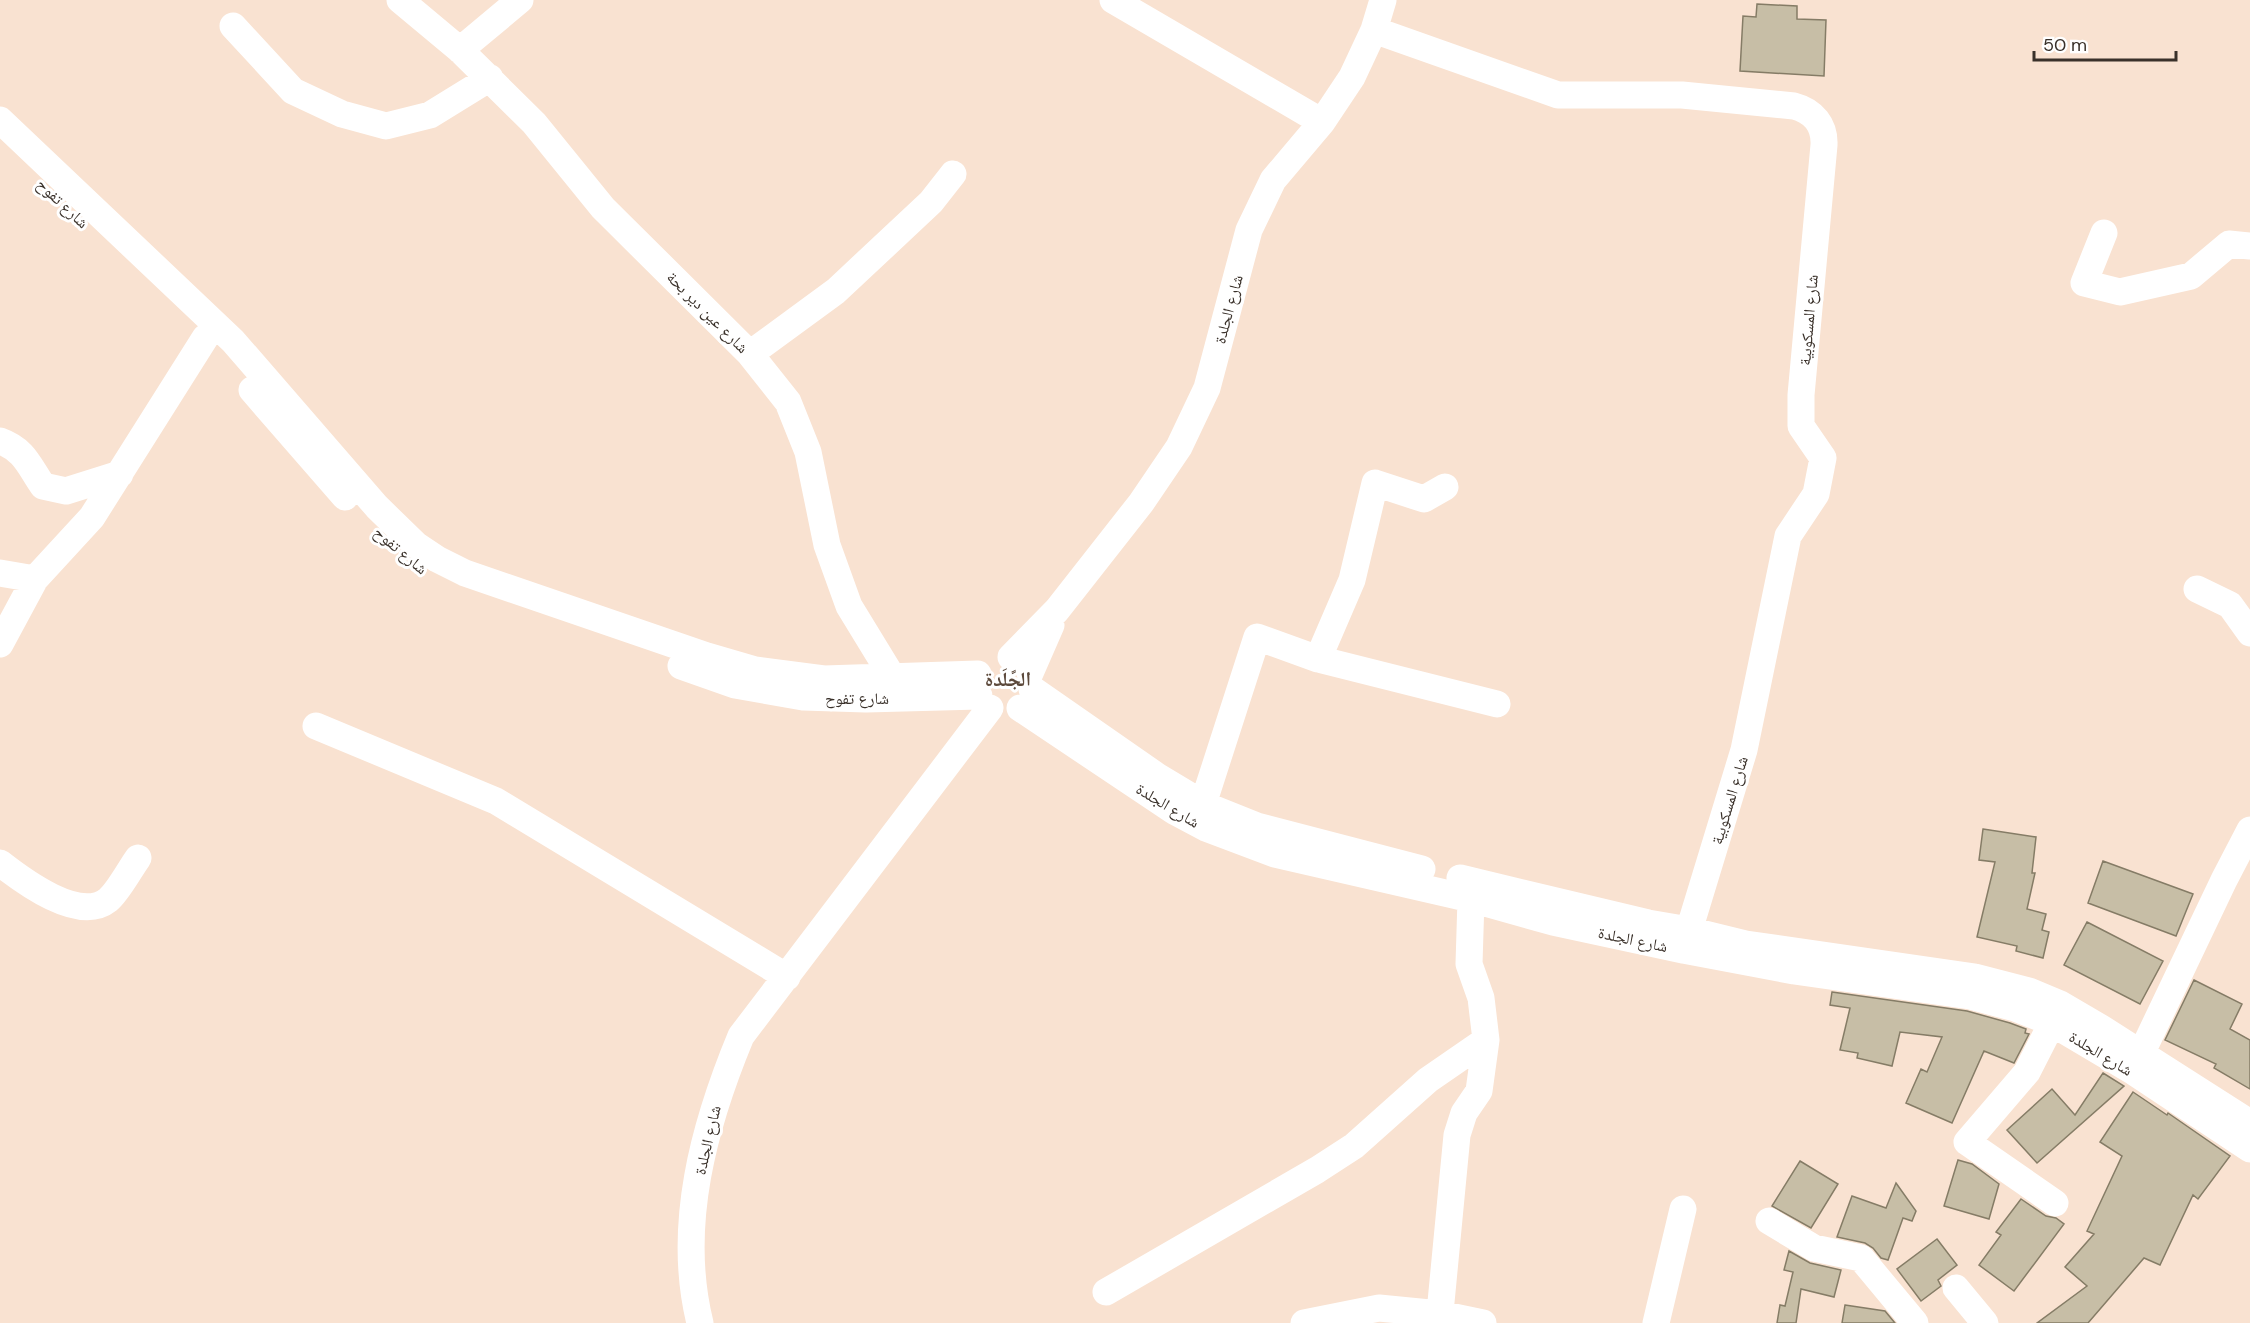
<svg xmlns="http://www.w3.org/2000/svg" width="2250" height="1323" font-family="'DM Sans','Noto Naskh Arabic',sans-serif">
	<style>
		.building { fill: #c7bea6; stroke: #857c66; stroke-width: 1.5 }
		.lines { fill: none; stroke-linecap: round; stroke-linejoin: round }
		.minor { stroke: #fff; stroke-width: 27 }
		.labels { text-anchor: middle; stroke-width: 6; stroke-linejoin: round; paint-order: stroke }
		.street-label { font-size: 16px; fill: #3a312a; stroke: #fff }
		.quarter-label { font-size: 20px; font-weight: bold; fill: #5d4a3c; stroke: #fff }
	</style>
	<rect width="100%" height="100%" fill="#f9e2d1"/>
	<path class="building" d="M 1757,4 L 1797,6 L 1797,19 L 1826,20 L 1824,76 L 1740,71 L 1743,16 L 1756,17 Z
		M 1983,829 L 2036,837 L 2032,873 L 2035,873 L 2027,909 L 2046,914 L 2042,930 L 2049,932 L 2043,958 L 2016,951 L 2017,946 L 1977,937 L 1995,862 L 1979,860 Z
		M 2103,861 L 2193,894 L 2176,936 L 2088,903 Z
		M 2087,922 L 2163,961 L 2140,1004 L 2064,965 Z
		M 2194,980 L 2242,1004 L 2230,1029 L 2250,1040 L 2250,1089 L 2214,1068 L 2216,1064 L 2165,1040 Z
		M 1832,992 L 1967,1011 L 2010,1023 L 2026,1029 L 2025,1033 L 2029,1034 L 2014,1063 L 1984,1051 L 1952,1123 L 1906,1103 L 1921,1069 L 1927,1072 L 1942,1037 L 1900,1032 L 1892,1066 L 1857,1058 L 1858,1053 L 1840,1050 L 1850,1008 L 1830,1005 Z
		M 2103,1073 L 2124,1086 L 2037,1163 L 2007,1130 L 2052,1089 L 2075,1115 Z
		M 2133,1092 L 2167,1115 L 2168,1113 L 2230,1156 L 2198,1199 L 2193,1195 L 2160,1265 L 2144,1258 L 2088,1323 L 2037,1323 L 2087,1286 L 2065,1267 L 2094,1234 L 2087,1231 L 2122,1156 L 2100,1142 Z
		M 1958,1160 L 1972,1164 L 1999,1184 L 1989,1219 L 1944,1206 Z
		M 1800,1161 L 1838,1184 L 1811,1228 L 1772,1206 Z
		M 1896,1183 L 1916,1211 L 1912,1221 L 1903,1218 L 1888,1260 L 1881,1258 L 1873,1248 L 1865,1243 L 1837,1237 L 1852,1196 L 1886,1208 Z
		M 2021,1199 L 2046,1216 L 2056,1218 L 2064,1224 L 2014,1291 L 1979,1265 L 2001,1235 L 1996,1232 Z
		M 1937,1239 L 1957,1265 L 1938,1280 L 1941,1286 L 1921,1301 L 1897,1269 Z
		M 1789,1251 L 1810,1263 L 1841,1270 L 1834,1297 L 1801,1289 L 1796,1323 L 1777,1323 L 1780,1305 L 1785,1306 L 1793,1272 L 1784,1270 Z
		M 1845,1305 L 1885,1311 L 1895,1323 L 1842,1323 Z"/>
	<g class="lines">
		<path class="minor" d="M 400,0 L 460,50 L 534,123 L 603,208 L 750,354 L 788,402 L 808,452 L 827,545 L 849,606 L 893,678 L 894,691
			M 1113,0 L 1322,122
			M 233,26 L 293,91 L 342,114 L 386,126 L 430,115 L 490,78
			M 1374,30 L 1558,95 L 1682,95 L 1794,106 C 1813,111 1825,125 1824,145 L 1801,395 L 1801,426 L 1823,458 L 1816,494 L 1788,536 L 1744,750 L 1683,950
			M 460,50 L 520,0
			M 0,120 L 233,341 L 377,507 L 416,545 L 437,559 L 465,573 L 707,656 L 755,670 L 824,679 L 978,674
			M 2104,233 L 2084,283 L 2120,292 L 2191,276 L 2229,244 L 2250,246
			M 750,354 L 836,291 L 931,202 L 953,174
			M 252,390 L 345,497
			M 0,441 C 25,450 29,466 43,486 L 66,491 L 120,474
			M 0,573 L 35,579
			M 2197,589 L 2230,605 L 2250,633
			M 0,644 L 35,579 L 92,517 L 205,338
			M 1011,657 L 1057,610 L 1141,503 L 1179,447 L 1207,388 L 1249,230 L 1273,180 L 1322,122 L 1352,77 L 1374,30 L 1383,0
			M 1318,659 L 1352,580 L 1375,483 L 1424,499 L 1445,487
			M 681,666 L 735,685 L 803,697 L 866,699 L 979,696
			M 1030,673 L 1051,625
			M 1032,689 L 1157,776 L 1207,806 L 1257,826 L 1422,869
			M 1020,708 L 1174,811 L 1206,828 L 1275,854 L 1471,899 L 1553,922 L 1683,950 L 1794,971 L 1970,996 L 2015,1008 L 2048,1021 L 2134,1072 L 2250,1149
			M 316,726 L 496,801 L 787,977
			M 1203,804 L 1257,637 L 1318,659 L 1497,704
			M 0,863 C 23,881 79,923 108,900 C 118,892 130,869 138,858
			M 1460,878 L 1648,923 L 1689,930 L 1746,944 L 1975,977 L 2029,991 L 2060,1004 L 2101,1028 L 2250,1123
			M 2052,1023 L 2027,1072 L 1967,1142 L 2055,1203
			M 2142,1052 L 2224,880 L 2250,830
			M 1769,1221 L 1814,1248 L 1861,1258 L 1915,1323
			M 1956,1288 L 1985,1323
			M 1106,1292 L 1317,1170 L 1354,1146 L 1428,1080 L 1486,1040
			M 700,1323 C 676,1226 704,1125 741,1036 L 990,708
			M 1304,1323 L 1379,1308 L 1440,1314 L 1483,1323
			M 1439,1323 L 1457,1135 L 1464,1113 L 1479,1091 L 1486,1040 L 1481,998 L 1469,964 L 1471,899 L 1467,881
			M 1656,1323 L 1683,1209"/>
	</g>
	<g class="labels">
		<g class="street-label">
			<text transform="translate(63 203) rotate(43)" y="6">شارع تفوح</text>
			<text transform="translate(1228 309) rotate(-75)" y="6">شارع الجلدة</text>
			<text transform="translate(708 312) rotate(45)" y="6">شارع عين دير بحة</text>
			<text transform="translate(1808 320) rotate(-85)" y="6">شارع المسكوبية</text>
			<text transform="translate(401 550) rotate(40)" y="6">شارع تفوح</text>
			<text x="857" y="704">شارع تفوح</text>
			<text transform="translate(1729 800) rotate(-73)" y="6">شارع المسكوبية</text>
			<text transform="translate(1168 805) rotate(31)" y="6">شارع الجلدة</text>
			<text transform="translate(1633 939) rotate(12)" y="6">شارع الجلدة</text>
			<text transform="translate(2101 1053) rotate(31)" y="6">شارع الجلدة</text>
			<text transform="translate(707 1140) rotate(-77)" y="6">شارع الجلدة</text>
		</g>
		<g class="quarter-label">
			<text x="1008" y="686">الجًلَدة</text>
		</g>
	</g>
	<path d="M2034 51v9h142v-9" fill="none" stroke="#3a312a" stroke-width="3"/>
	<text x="2043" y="51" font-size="18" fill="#3a312a" stroke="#ffffff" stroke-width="4.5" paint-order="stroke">50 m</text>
</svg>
